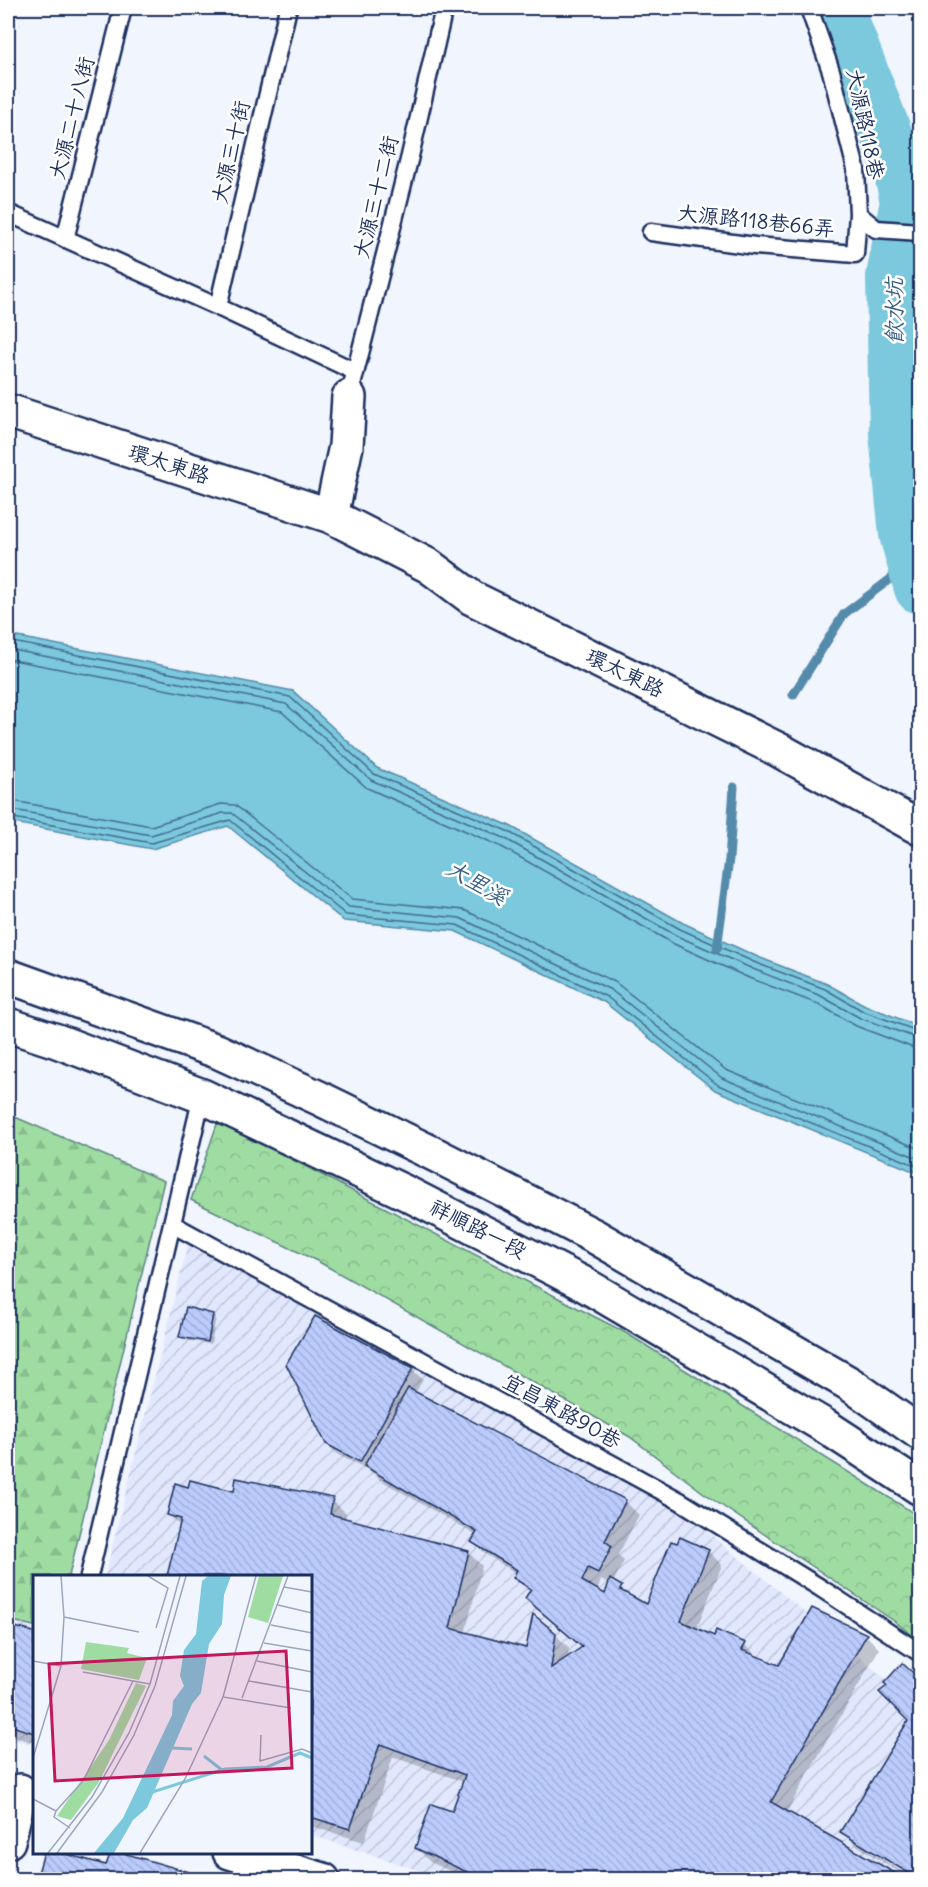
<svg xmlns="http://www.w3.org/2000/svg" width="928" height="1887" font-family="Delius,'LXGW WenKai TC',sans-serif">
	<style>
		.industrial { fill: url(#industrial-furrows) }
		.forest { fill: url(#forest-firs); stroke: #5d8680; stroke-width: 1.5 }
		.park { fill: url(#park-crowns); stroke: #5d8680; stroke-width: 1.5 }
		.water { fill: #7cc8dc; stroke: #558baa; stroke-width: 1.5 }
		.shadow { fill: #0003; fill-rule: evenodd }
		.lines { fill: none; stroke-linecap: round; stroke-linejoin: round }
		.shore { stroke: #426c90; stroke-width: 1.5 }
		.stream { stroke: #558baa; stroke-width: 9 }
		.river { stroke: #7cc8dc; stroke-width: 52 }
		.building { fill: url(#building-back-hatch); stroke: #1b2f5e; stroke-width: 1.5 }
		.service-casing { stroke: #1b2f5e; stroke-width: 21 }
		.minor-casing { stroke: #1b2f5e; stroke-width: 38 }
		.tertiary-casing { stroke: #1b2f5e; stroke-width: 38 }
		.service { stroke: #fff; stroke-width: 16 }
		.minor { stroke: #fff; stroke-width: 33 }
		.tertiary { stroke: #fff; stroke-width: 33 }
		.labels { text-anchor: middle; stroke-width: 5; stroke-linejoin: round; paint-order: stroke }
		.street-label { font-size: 21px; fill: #1b2f5e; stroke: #fff }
		.water-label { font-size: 22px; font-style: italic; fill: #385d84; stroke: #fff }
		.inset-river { fill: none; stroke: #7cc8dc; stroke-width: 3 }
		.inset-road { fill: none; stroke: #9ba6be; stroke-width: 1.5 }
		.view { fill: #c2185b; fill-opacity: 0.15; stroke: #c2185b; stroke-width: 3 }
		.inset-edge { fill: none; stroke: #1b2f5e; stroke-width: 3 }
	</style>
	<defs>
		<pattern id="industrial-furrows" width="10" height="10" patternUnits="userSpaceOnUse" patternTransform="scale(1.5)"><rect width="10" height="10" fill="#e1e8fd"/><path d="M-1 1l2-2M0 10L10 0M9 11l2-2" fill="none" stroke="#c0c7db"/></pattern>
		<pattern id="forest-firs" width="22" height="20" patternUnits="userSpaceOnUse" patternTransform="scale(1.5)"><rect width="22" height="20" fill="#9fdca2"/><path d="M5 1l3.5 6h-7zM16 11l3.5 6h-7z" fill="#88bd8e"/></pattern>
		<pattern id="park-crowns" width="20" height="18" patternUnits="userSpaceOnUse" patternTransform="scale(1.5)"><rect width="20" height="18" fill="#9fdca2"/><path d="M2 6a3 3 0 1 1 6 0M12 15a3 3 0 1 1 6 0" fill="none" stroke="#88bd8e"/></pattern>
		<pattern id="building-back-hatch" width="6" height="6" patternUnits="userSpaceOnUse" patternTransform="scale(1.5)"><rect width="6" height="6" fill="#bbcbfc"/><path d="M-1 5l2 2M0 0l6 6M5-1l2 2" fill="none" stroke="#a0afda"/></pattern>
	</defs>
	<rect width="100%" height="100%" fill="#f1f5fe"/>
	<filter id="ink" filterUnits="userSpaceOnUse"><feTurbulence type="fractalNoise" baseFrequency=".0167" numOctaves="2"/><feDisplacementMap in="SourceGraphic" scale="12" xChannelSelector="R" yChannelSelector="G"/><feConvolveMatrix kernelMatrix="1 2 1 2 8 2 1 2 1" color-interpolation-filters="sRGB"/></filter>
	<g filter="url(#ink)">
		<path class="industrial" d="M 189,1240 L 647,1482 L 920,1707 L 920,1879 L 445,1879 L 311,1835 L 310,1576 L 105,1576 Z
			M 8,1620 L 34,1626 L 34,1744 L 8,1739 Z"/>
		<path class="forest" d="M 8,1114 L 164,1181 L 69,1576 L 34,1576 L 34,1626 L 8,1620 Z"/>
		<path class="park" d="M 218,1121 L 626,1333 L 920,1517 L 920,1642 L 897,1623 L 709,1497 L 630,1437 L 319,1262 L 191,1200 Z"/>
		<path class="water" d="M 8,635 L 293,691 L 377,768 L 510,826 L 683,923 L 758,957 L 827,984 L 865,1005 L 920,1027 L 920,1174 L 715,1090 L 604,1002 L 455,931 L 344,921 L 228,826 L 152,849 L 8,822 Z"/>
		<path class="shadow" d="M 213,1315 L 216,1318 L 211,1344 L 184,1340 L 181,1337 Z
			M 412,1369 L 423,1380 L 415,1393 L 625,1501 L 639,1515 L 618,1555 L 624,1561 L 613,1583 L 632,1599 L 646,1606 L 708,1551 L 722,1565 L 696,1630 L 715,1638 L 717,1632 L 745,1645 L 759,1658 L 779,1667 L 866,1635 L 879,1649 L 786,1813 L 904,1880 L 470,1880 L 430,1862 L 417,1848 L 453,1813 L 464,1782 L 393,1757 L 364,1842 L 310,1826 L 310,1576 L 169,1576 L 181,1527 L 169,1515 L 189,1489 L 332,1500 L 346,1513 L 345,1520 L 468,1552 L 482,1566 L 465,1634 L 528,1650 L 555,1634 L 569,1648 L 567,1659 L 584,1648 L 515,1577 L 517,1574 L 487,1555 L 473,1542 L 477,1536 L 379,1479 L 371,1471 L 338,1455 L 327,1444 ZM 601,1580 L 610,1584 L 606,1596 L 597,1591 Z
			M 8,1627 L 34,1633 L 34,1742 L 8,1736 Z
			M 902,1665 L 920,1681 L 920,1879 L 856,1839 L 856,1843 L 916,1880 L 912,1880 L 856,1845 L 842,1831 L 910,1721 L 889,1686 Z
			M 114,1852 L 189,1874 L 195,1880 L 38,1880 L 107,1867 Z"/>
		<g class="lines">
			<path class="shore" d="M 8,641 L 290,697 L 374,774 L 507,831 L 680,929 L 756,963 L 825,989 L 863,1011 L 920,1032
				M 8,649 L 286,704 L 371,780 L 504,838 L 677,936 L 753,969 L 821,996 L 860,1018 L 920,1039
				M 8,659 L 282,712 L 367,788 L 500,846 L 674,944 L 749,978 L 818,1004 L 856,1026 L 911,1047 L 920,1048
				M 8,800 L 151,826 L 221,804 L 235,805 L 352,899 L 464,910 L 615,982 L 726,1070 L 920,1149
				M 8,809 L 151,835 L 223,813 L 232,813 L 349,907 L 460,918 L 611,990 L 722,1078 L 920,1159
				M 8,817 L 152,843 L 230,820 L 346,915 L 457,925 L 607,997 L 718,1085 L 920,1167"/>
			<path class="stream" d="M 793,695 L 844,614 L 913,562
				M 717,949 L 729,859 L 734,787"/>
			<path class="river" d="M 838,8 L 898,165 L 906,201 L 892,277 L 895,434 L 905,534 L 920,588"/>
		</g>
		<path class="building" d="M 186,1307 L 213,1314 L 208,1342 L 179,1337 Z
			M 315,1316 L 413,1368 L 360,1462 L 326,1444 L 286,1364 Z
			M 408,1388 L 626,1500 L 605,1541 L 612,1546 L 598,1573 L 588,1568 L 582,1581 L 605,1594 L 610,1579 L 622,1586 L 620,1590 L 646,1604 L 671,1541 L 677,1543 L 680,1537 L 709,1550 L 681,1621 L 714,1636 L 716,1630 L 746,1643 L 742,1650 L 779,1665 L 812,1608 L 867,1634 L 771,1802 L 907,1880 L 484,1880 L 415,1848 L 431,1804 L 452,1811 L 465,1775 L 380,1744 L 350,1829 L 310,1817 L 310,1576 L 167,1576 L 181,1519 L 167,1515 L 175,1483 L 188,1487 L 190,1480 L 234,1491 L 236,1478 L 333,1498 L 330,1514 L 469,1551 L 450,1628 L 526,1648 L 533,1614 L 556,1633 L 551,1668 L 582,1647 L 525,1598 L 531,1589 L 513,1578 L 517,1570 L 471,1542 L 477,1532 L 364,1466 Z
			M 8,1625 L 34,1632 L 34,1733 L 8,1725 Z
			M 902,1663 L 920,1679 L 920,1880 L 840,1832 L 908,1721 L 879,1692 L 887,1686 L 884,1683 Z
			M 44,1852 L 59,1852 L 106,1865 L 111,1852 L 120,1852 L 189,1872 L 187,1880 L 36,1880 Z
			M 236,1869 L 270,1880 L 233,1880 Z"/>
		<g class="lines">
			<g class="service-casing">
				<path id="service" d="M 8,213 L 218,307 L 354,371
					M 858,214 L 876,229 L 920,232
					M 651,232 L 755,246 L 855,254 L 858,214 L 856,169 L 831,71 L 809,8
					M 65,239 L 123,8
					M 218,307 L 288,8
					M 349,397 L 410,156 L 444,8
					M 172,1224 L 680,1501 L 819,1587 L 920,1653
					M 89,1576 L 202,1096"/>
			</g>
			<g class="minor-casing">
				<path id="minor" d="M 8,411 L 331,516 L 346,446 L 349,397
					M 331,516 L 429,566 L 472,598 L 779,750 L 920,828
					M 8,1841 L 20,1791
					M 230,1852 L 323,1880"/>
			</g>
			<g class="tertiary-casing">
				<path id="tertiary" d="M 8,976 L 217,1051 L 319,1098 L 436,1155 L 596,1237 L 850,1384 L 920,1433
					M 8,1025 L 57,1041 L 202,1096 L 408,1194 L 582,1283 L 825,1426 L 920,1488"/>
			</g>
			<use href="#service" class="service"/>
			<use href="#minor" class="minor"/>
			<use href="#tertiary" class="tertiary"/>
		</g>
	</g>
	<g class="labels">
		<g class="street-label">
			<text transform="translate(72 118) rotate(-76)" y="7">大源二十八街</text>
			<text transform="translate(865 124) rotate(78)" y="7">大源路118巷</text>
			<text transform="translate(231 152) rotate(-77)" y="7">大源三十街</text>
			<text transform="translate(376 197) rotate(-76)" y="7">大源三十二街</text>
			<text transform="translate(756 221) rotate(6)" y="7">大源路118巷66弄</text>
			<text transform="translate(169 464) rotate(18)" y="7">環太東路</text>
			<text transform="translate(625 673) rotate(26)" y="7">環太東路</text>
			<text transform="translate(478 1229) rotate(27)" y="7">祥順路一段</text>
			<text transform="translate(562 1411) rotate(29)" y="7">宜昌東路90巷</text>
		</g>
		<g class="water-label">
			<text transform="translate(894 311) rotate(-90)" y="8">飲水坑</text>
			<text transform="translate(477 882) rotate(30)" y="8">大里溪</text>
		</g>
	</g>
	<g transform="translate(33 1575)">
		<rect width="279" height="279" fill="#f1f5fe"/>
		<path d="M 53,67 L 96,73 L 94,78 L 114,83 L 106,105 L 48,94 Z" fill="#9fdca2"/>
		<path d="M 226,1 L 250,1 L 235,48 L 215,42 ZM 103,108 L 113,111 L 66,207 L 38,245 L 24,241 L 76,165 Z" fill="#9fdca2"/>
		<path d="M 175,1 L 198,1 L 191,20 L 189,49 L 176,69 L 168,118 L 159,129 L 114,233 L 100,245 L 81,278 L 61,278 L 90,243 L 139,140 L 140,126 L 151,111 L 147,101 L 151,75 L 163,59 L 169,6 Z" fill="#7cc8dc"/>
		<path class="inset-river" d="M 139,173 L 159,174M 171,181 L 189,195M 113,219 L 192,194 L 234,192 L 267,178 L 279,183"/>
		<path class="inset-road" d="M 115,1 L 135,13 L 123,53M 223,1 L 190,122 L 258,133M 251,12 L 279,17M 245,30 L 279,38M 31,42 L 106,57M 238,50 L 279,58M 231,68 L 279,76M 0,86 L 28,91M 224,86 L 279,97M 50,97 L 117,109M 216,106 L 279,117M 209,123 L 255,1M 228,160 L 227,186 L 269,174 L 279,178M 0,183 L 28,91 L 31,42 L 28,1M 0,224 L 23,236M 23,236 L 50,206 L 100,106M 23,236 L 21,242 L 37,253M 15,278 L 59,222 L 96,158 L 117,109 L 147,1M 24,278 L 69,217 L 101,160 L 122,111 L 153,1M 107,278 L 152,204 L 190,122"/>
		<path class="view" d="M 253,76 L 259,193 L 22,206 L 16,89 Z"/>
		<rect width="279" height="279" class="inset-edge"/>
	</g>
	<rect width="928" height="1887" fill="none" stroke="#fff" stroke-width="30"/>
	<rect x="15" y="15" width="898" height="1857" fill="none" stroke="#1b2f5e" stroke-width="2" filter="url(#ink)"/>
</svg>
